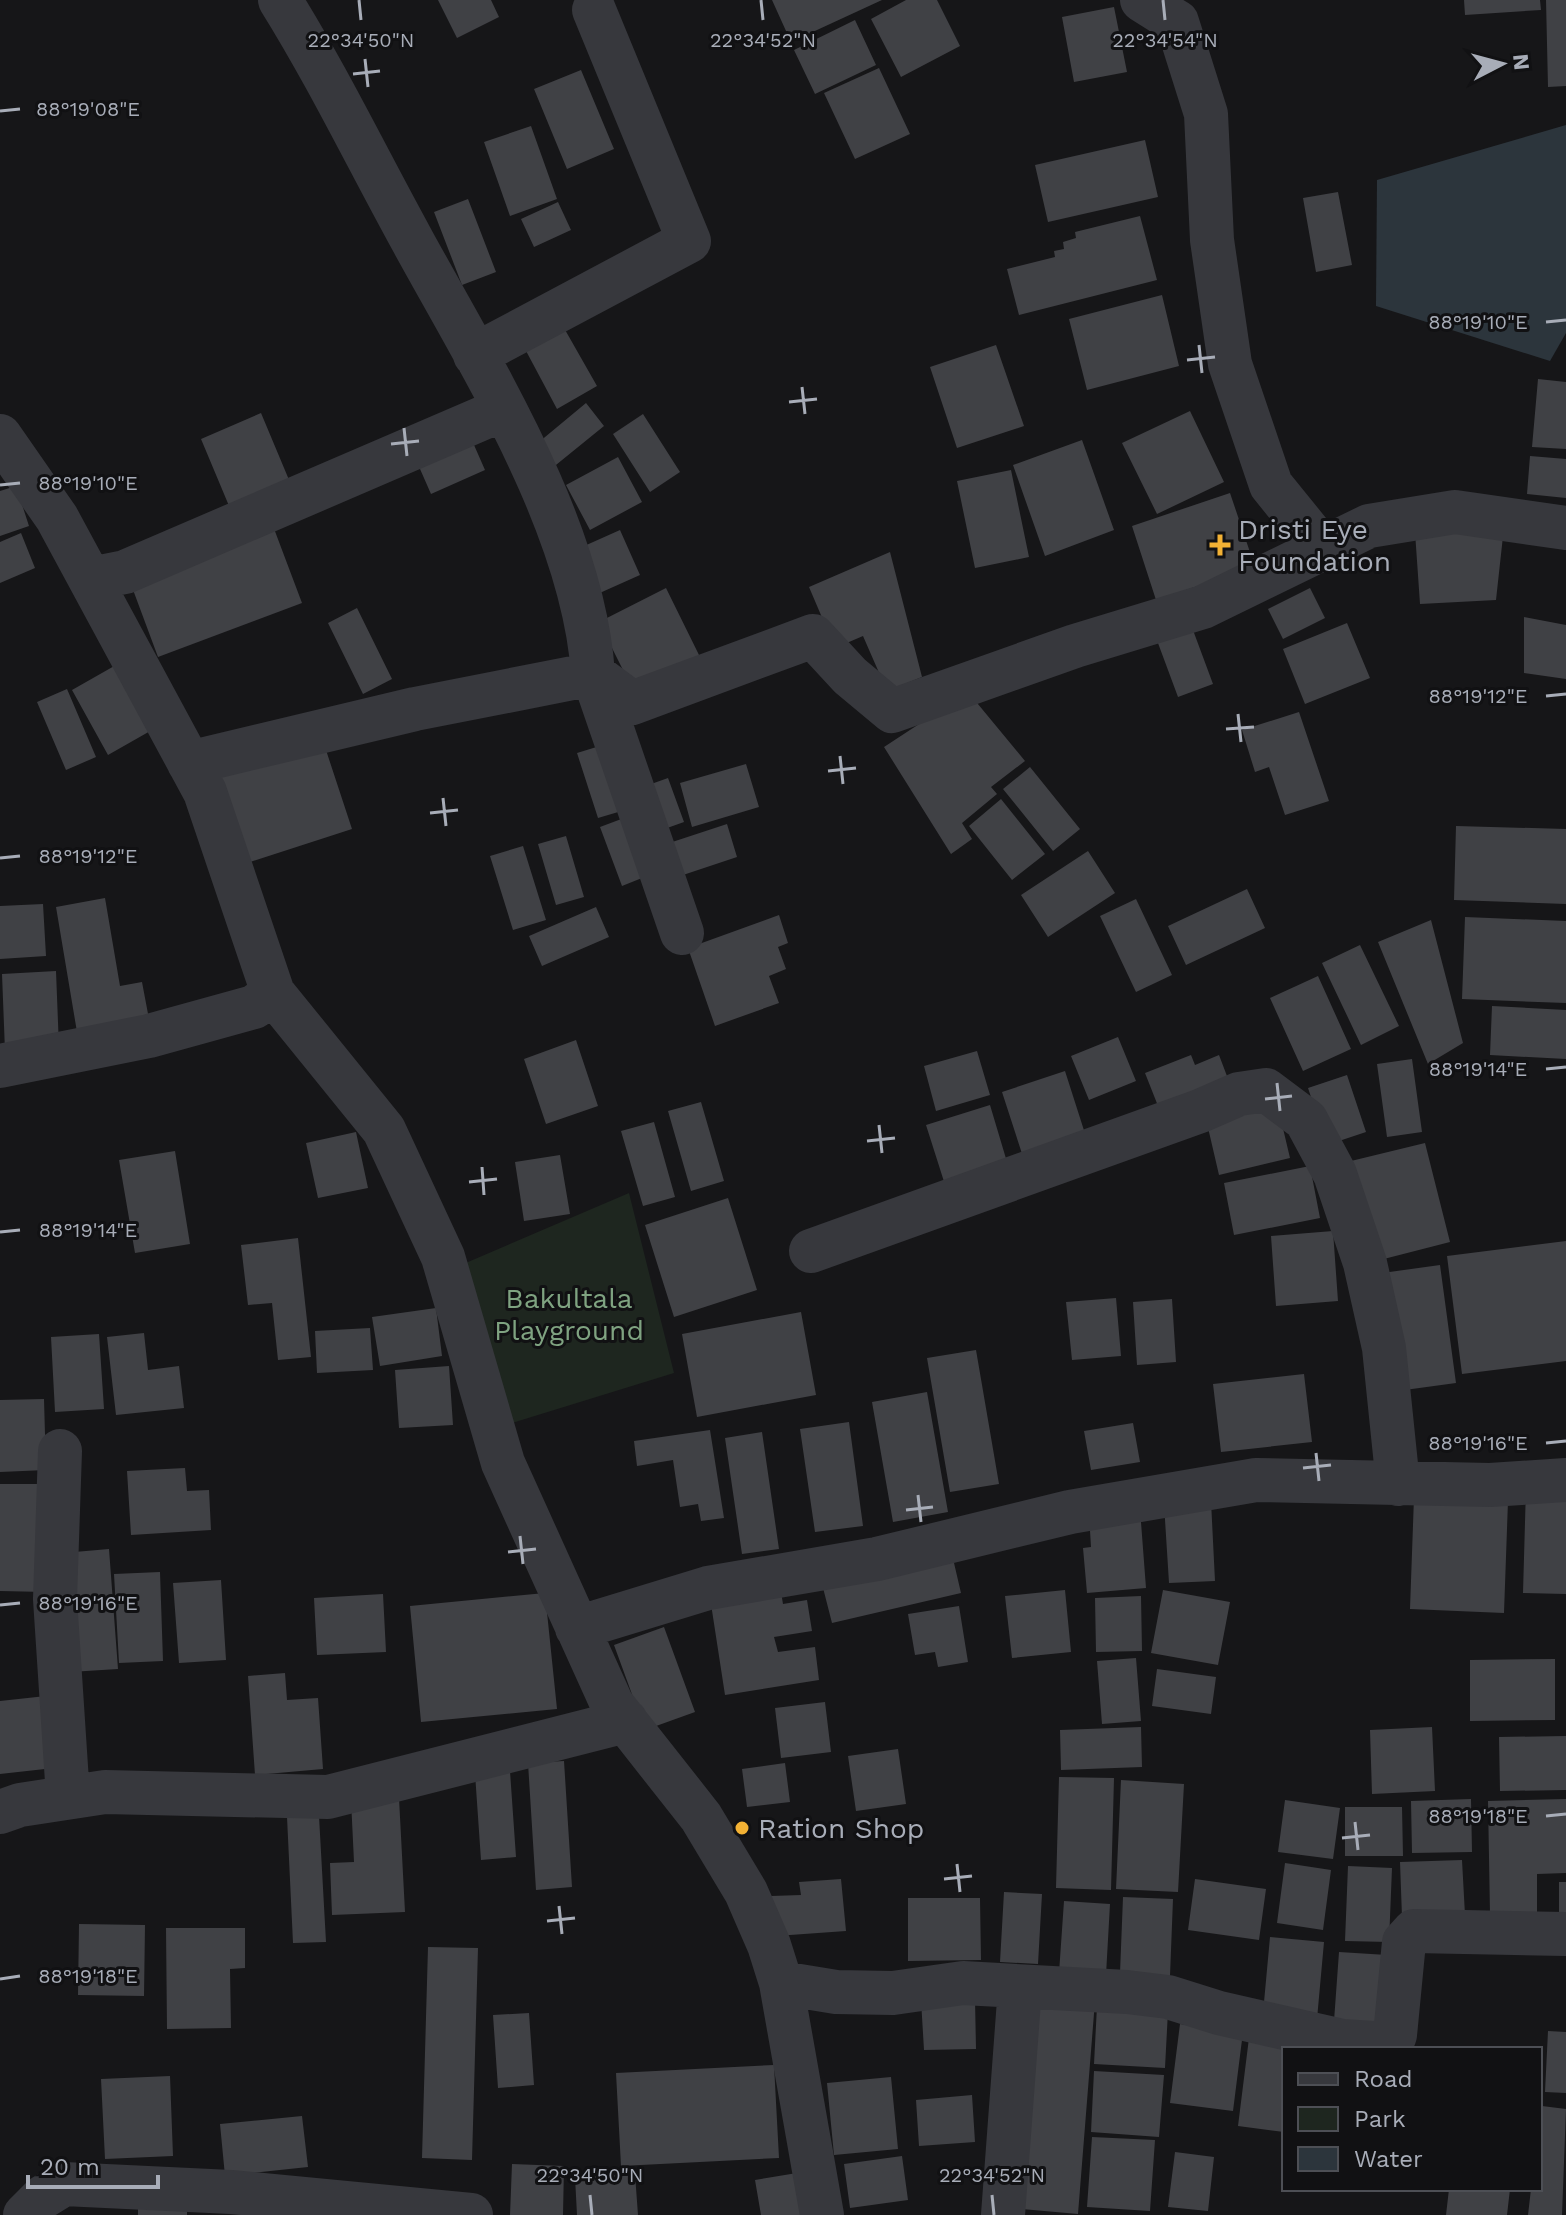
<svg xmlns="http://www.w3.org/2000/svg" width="1566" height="2215" font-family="'Work Sans',sans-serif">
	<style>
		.green { fill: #1e261f }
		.water { fill: #2c353c }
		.building { fill: #404145 }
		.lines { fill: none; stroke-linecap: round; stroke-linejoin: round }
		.minor { stroke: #37383d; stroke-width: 44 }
		.ticks { fill: none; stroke: #a8adb8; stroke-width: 3 }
		.poi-dot { fill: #f2b134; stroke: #111113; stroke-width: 3 }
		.labels { text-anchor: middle; stroke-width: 6; stroke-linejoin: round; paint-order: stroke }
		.poi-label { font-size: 28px; fill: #a8adb8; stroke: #111113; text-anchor: start }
		.park-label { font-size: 28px; fill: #7fa381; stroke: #111113 }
		.ticks-label { font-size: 20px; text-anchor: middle; fill: #a8adb8; stroke: #111113; stroke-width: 6; stroke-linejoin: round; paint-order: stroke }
	</style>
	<rect width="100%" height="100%" fill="#161618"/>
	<path class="green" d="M 629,1193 L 674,1373 L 493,1429 L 447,1271 Z"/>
	<path class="water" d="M 1566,125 L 1566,333 L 1550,361 L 1376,306 L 1377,180 Z"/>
	<path class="building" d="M 438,0 L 491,0 L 499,17 L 457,38 Z
		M 772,0 L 882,0 L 791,42 Z
		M 906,0 L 937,0 L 960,46 L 901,77 L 871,19 Z
		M 1464,0 L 1540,0 L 1541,10 L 1465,15 Z
		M 1546,0 L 1566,0 L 1566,86 L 1548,87 Z
		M 1114,7 L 1127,72 L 1074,82 L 1062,17 Z
		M 855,20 L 876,65 L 815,94 L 794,50 Z
		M 879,68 L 910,134 L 855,159 L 824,93 Z
		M 581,70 L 614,149 L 567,169 L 534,89 Z
		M 531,126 L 557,199 L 510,216 L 484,142 Z
		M 1145,140 L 1158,197 L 1048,222 L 1035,165 Z
		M 1338,192 L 1352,265 L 1316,272 L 1303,198 Z
		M 468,199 L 496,272 L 462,285 L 434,212 Z
		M 558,202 L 571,230 L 534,247 L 521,219 Z
		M 1140,216 L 1157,280 L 1019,315 L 1007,269 L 1055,257 L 1054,251 L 1064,249 L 1063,242 L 1076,238 L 1075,232 Z
		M 1162,295 L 1179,366 L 1087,390 L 1069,319 Z
		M 564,328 L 597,386 L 557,409 L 525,349 Z
		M 996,345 L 1024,426 L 957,448 L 930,367 Z
		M 1538,379 L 1566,382 L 1566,449 L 1532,447 Z
		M 586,403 L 604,426 L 551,469 L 533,447 Z
		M 1190,411 L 1224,482 L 1157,514 L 1122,443 Z
		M 261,413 L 292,487 L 232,513 L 201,439 Z
		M 643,414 L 680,472 L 650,492 L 613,434 Z
		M 467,429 L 485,470 L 431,494 L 413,453 Z
		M 1082,440 L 1114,530 L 1045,556 L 1013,465 Z
		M 1530,456 L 1566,459 L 1566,498 L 1527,494 Z
		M 618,457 L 642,502 L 590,530 L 566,485 Z
		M 1011,470 L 1029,557 L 975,568 L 957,481 Z
		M 16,486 L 29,526 L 0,536 L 0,491 Z
		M 1230,493 L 1255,567 L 1156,600 L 1132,526 Z
		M 273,526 L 302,603 L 158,657 L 129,579 Z
		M 1504,527 L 1496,600 L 1420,604 L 1415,532 Z
		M 620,530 L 640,575 L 593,596 L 573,551 Z
		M 21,533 L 35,568 L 0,583 L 0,542 Z
		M 890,552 L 922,677 L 887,691 L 863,636 L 835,648 L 809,587 Z
		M 666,588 L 700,657 L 633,690 L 599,622 Z
		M 1310,588 L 1325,618 L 1283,639 L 1268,609 Z
		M 357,608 L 392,679 L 363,694 L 328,623 Z
		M 1524,617 L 1566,625 L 1566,679 L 1524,673 Z
		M 1190,622 L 1213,684 L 1178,697 L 1155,635 Z
		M 1347,623 L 1370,678 L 1305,704 L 1283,649 Z
		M 116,665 L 152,730 L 108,755 L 72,690 Z
		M 67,689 L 96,757 L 66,770 L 37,702 Z
		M 968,692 L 1025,761 L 991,787 L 997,794 L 962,823 L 972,839 L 951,854 L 884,747 Z
		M 1299,712 L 1329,801 L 1285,815 L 1269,767 L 1255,772 L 1242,730 Z
		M 324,744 L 352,829 L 247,863 L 220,777 Z
		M 603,745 L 625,810 L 598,818 L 577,753 Z
		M 746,764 L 759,807 L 692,827 L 680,783 Z
		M 1030,767 L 1080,829 L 1053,851 L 1003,789 Z
		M 668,778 L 684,822 L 656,832 L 640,788 Z
		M 1001,799 L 1045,854 L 1012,880 L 969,826 Z
		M 624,818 L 647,876 L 622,886 L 600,827 Z
		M 727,824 L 737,857 L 665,881 L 654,848 Z
		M 1456,826 L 1566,829 L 1566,904 L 1454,900 Z
		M 566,836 L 584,897 L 556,905 L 538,844 Z
		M 523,846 L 546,920 L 513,930 L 490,856 Z
		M 1088,851 L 1115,893 L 1048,937 L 1021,895 Z
		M 1247,889 L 1265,928 L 1186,965 L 1168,926 Z
		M 105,898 L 120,986 L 142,982 L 149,1019 L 77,1032 L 56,907 Z
		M 1136,899 L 1172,975 L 1136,992 L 1100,916 Z
		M 43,904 L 46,956 L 0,959 L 0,906 Z
		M 596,907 L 609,937 L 542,966 L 529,936 Z
		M 779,915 L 788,943 L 778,947 L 786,969 L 769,976 L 779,1003 L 715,1026 L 688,948 Z
		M 1465,917 L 1566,921 L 1566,1003 L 1462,999 Z
		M 1431,920 L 1463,1043 L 1428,1064 L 1378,942 Z
		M 1360,945 L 1399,1026 L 1361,1045 L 1322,963 Z
		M 56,971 L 59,1048 L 5,1051 L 2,974 Z
		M 1318,976 L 1351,1049 L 1303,1071 L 1270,998 Z
		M 1492,1006 L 1566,1010 L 1566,1059 L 1490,1055 Z
		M 1118,1037 L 1136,1081 L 1089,1100 L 1071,1056 Z
		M 576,1040 L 598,1106 L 546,1124 L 524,1059 Z
		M 977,1051 L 990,1095 L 936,1111 L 924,1066 Z
		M 1191,1055 L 1195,1065 L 1219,1055 L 1230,1084 L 1160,1111 L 1145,1073 Z
		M 1412,1059 L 1422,1132 L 1387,1137 L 1377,1064 Z
		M 1065,1071 L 1089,1146 L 1026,1166 L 1002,1092 Z
		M 1347,1075 L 1366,1132 L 1327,1145 L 1308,1088 Z
		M 701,1102 L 724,1181 L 691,1191 L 668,1111 Z
		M 1277,1103 L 1290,1158 L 1219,1175 L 1206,1119 Z
		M 990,1105 L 1010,1172 L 947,1191 L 926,1125 Z
		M 654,1122 L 675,1197 L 643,1206 L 621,1131 Z
		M 356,1132 L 368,1188 L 318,1198 L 306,1143 Z
		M 1425,1143 L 1450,1242 L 1376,1261 L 1351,1161 Z
		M 175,1151 L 190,1244 L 135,1253 L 119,1160 Z
		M 560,1155 L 570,1214 L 524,1221 L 515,1162 Z
		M 1310,1166 L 1320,1218 L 1234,1235 L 1224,1183 Z
		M 728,1198 L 757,1290 L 674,1317 L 645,1225 Z
		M 1333,1231 L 1338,1301 L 1276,1306 L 1271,1236 Z
		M 298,1238 L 311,1357 L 278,1360 L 272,1303 L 248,1305 L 241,1245 Z
		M 1566,1241 L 1566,1361 L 1462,1374 L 1447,1256 Z
		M 1440,1265 L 1456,1383 L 1390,1392 L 1375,1274 Z
		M 1116,1298 L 1121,1356 L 1072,1360 L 1066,1302 Z
		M 1172,1299 L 1176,1362 L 1137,1365 L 1133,1302 Z
		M 436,1308 L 442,1356 L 380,1366 L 372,1317 Z
		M 801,1312 L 816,1395 L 697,1417 L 682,1334 Z
		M 370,1328 L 373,1370 L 317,1373 L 315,1331 Z
		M 144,1333 L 148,1370 L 179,1366 L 184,1408 L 116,1415 L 107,1337 Z
		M 99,1334 L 104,1409 L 55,1412 L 51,1337 Z
		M 976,1350 L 999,1484 L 950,1492 L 927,1358 Z
		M 449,1366 L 453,1425 L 399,1428 L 395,1370 Z
		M 1304,1374 L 1312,1442 L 1221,1452 L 1213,1384 Z
		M 927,1392 L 948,1512 L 893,1522 L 872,1402 Z
		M 44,1399 L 46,1470 L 0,1472 L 0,1400 Z
		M 849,1422 L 863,1526 L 815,1532 L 800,1429 Z
		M 1133,1423 L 1140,1462 L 1091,1470 L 1084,1431 Z
		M 710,1430 L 724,1518 L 701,1521 L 698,1504 L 680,1507 L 673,1460 L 637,1466 L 634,1441 Z
		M 762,1432 L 779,1549 L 742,1554 L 725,1438 Z
		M 185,1468 L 187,1491 L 209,1490 L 211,1530 L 131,1535 L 127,1471 Z
		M 0,1484 L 48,1484 L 46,1592 L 0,1591 Z
		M 1526,1487 L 1566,1489 L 1566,1594 L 1523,1593 Z
		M 1414,1497 L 1508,1501 L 1504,1613 L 1410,1609 Z
		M 1211,1501 L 1215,1581 L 1169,1583 L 1164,1504 Z
		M 1140,1509 L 1146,1588 L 1087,1593 L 1083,1548 L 1091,1547 L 1089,1514 Z
		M 109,1549 L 118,1669 L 70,1672 L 63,1553 Z
		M 951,1550 L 961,1593 L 832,1623 L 821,1580 Z
		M 160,1572 L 163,1661 L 119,1663 L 114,1574 Z
		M 221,1580 L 226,1660 L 179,1663 L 173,1583 Z
		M 779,1580 L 783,1604 L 807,1600 L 812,1631 L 774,1637 L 778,1652 L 815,1647 L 819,1680 L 725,1695 L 709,1591 Z
		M 1065,1590 L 1071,1652 L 1012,1658 L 1005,1596 Z
		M 1163,1590 L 1230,1602 L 1218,1665 L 1151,1653 Z
		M 545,1593 L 557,1709 L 421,1722 L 410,1606 Z
		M 383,1594 L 386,1652 L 317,1655 L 314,1598 Z
		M 1141,1596 L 1142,1651 L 1096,1652 L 1095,1598 Z
		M 959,1606 L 968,1662 L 938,1667 L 935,1652 L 915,1655 L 908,1614 Z
		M 664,1627 L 695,1712 L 645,1730 L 614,1645 Z
		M 1136,1658 L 1141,1721 L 1102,1724 L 1097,1661 Z
		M 1555,1659 L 1555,1720 L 1470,1721 L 1470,1660 Z
		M 1157,1669 L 1216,1677 L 1211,1714 L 1152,1706 Z
		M 285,1673 L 287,1700 L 318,1698 L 323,1769 L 255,1775 L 248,1676 Z
		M 46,1696 L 54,1768 L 0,1774 L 0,1701 Z
		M 825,1702 L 831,1752 L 781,1758 L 775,1708 Z
		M 1141,1727 L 1142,1767 L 1061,1770 L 1060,1730 Z
		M 1432,1727 L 1435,1791 L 1372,1794 L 1370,1730 Z
		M 1566,1736 L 1566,1790 L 1500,1791 L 1499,1737 Z
		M 898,1749 L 906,1804 L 856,1811 L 848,1756 Z
		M 509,1757 L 516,1857 L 481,1860 L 474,1759 Z
		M 564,1761 L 572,1887 L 536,1890 L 528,1763 Z
		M 785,1763 L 790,1802 L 747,1807 L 742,1769 Z
		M 1059,1777 L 1114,1778 L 1111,1890 L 1056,1888 Z
		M 1121,1780 L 1184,1784 L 1178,1892 L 1116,1889 Z
		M 399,1798 L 405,1912 L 332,1915 L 330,1863 L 354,1862 L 351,1800 Z
		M 1471,1799 L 1472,1852 L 1412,1853 L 1411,1801 Z
		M 1566,1799 L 1566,1873 L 1537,1874 L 1537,1913 L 1490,1914 L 1488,1801 Z
		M 1285,1800 L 1340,1808 L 1333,1859 L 1278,1852 Z
		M 1345,1807 L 1402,1807 L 1403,1856 L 1345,1856 Z
		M 319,1816 L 326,1942 L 293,1943 L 287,1817 Z
		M 1462,1860 L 1465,1915 L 1402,1917 L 1400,1862 Z
		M 1285,1863 L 1331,1870 L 1323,1930 L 1277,1923 Z
		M 1348,1866 L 1392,1868 L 1389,1942 L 1345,1941 Z
		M 841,1879 L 846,1931 L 776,1936 L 771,1896 L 801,1895 L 799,1882 Z
		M 1195,1879 L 1266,1889 L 1259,1940 L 1188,1930 Z
		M 1559,1882 L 1566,1882 L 1566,1930 L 1559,1930 Z
		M 1004,1892 L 1042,1894 L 1038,1964 L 1000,1962 Z
		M 1123,1897 L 1173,1899 L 1170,1976 L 1120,1973 Z
		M 908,1898 L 980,1898 L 981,1960 L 908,1961 Z
		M 1064,1901 L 1110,1904 L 1106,1975 L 1059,1973 Z
		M 79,1924 L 145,1925 L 144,1996 L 78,1995 Z
		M 166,1928 L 245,1928 L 245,1968 L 230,1969 L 231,2028 L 167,2029 Z
		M 1270,1937 L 1324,1942 L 1317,2019 L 1263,2013 Z
		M 428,1947 L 478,1948 L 472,2160 L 422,2158 Z
		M 1339,1952 L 1387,1955 L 1382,2024 L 1334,2021 Z
		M 1027,1995 L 1095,2001 L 1078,2214 L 1010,2208 Z
		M 975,1999 L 976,2049 L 924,2050 L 921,2000 Z
		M 1097,2006 L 1168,2011 L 1165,2068 L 1094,2064 Z
		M 529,2013 L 534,2085 L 498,2088 L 493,2015 Z
		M 1180,2024 L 1243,2032 L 1233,2111 L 1170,2103 Z
		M 1548,2031 L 1566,2032 L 1566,2093 L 1545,2092 Z
		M 1249,2038 L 1284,2049 L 1284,2132 L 1238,2126 Z
		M 774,2065 L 779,2158 L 621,2166 L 616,2073 Z
		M 1094,2071 L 1164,2075 L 1159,2137 L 1091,2132 Z
		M 170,2076 L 173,2156 L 105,2159 L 101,2079 Z
		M 891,2077 L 898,2149 L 834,2155 L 827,2083 Z
		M 972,2095 L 975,2142 L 919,2146 L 916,2100 Z
		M 1542,2106 L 1566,2109 L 1562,2215 L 1528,2215 L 1531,2189 L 1540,2189 Z
		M 302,2116 L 308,2167 L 225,2176 L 220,2124 Z
		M 1092,2137 L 1155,2140 L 1150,2211 L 1087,2207 Z
		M 1175,2152 L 1214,2157 L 1208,2211 L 1168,2207 Z
		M 902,2156 L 908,2200 L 850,2208 L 844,2164 Z
		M 512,2164 L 564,2166 L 563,2215 L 510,2215 Z
		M 797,2173 L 804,2215 L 761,2215 L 755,2180 Z
		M 635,2174 L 638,2215 L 577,2215 L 575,2177 Z
		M 1449,2189 L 1510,2189 L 1507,2215 L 1446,2215 Z
		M 138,2202 L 187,2202 L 187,2215 L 138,2215 Z"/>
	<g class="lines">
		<path class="minor" d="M 280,0 C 328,77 368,160 412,240 C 482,368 583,527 593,674 L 682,933
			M 1142,0 L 1177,22 L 1206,114 L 1212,240 L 1230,364 L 1271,485 L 1322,548
			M 475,355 L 689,241 L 594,10
			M 0,436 L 57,518 L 205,792 L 273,993 L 384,1130 L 443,1257 L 503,1463 L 612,1704 L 701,1817 L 746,1892 L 769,1945 L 781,1983 L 822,2215
			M 90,579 L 125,572 L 504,409
			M 189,763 L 415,709 L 593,674 L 632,703 L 813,636 L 850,676 L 892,711 L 1075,646 L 1203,607 L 1369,526 L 1455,512 L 1566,528
			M 0,1066 L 149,1036 L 254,1007 L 273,993
			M 811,1251 L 1200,1111 L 1239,1094 L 1266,1090 L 1306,1120 L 1335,1174 L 1365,1263 L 1384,1348 L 1398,1484
			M 60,1451 L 55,1599 L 68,1797
			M 577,1628 L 708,1588 L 877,1559 L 1070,1512 L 1256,1480 L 1490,1485 L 1566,1480
			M 0,1812 L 20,1805 L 105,1792 L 328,1797 L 626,1721
			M 781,1983 L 836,1992 L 893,1993 L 963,1983 L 1127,1992 L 1168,1997 L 1219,2013 L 1342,2041 L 1391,2044 L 1395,2035 L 1404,1942 L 1414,1931 L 1566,1934
			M 25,2215 L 43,2197 L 64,2184 L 231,2192 L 471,2215
			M 1003,2215 L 1020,1987"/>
	</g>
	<path class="ticks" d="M 359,0 L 361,20M 761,0 L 763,20M 1163,0 L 1165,20M 365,59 L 368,87M 353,74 L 380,71M 0,111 L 20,109M 1546,322 L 1566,320M 1199,345 L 1202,373M 1187,360 L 1215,357M 802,387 L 805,414M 789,402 L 817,399M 404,428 L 407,456M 391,444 L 419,441M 0,485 L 20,483M 1546,696 L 1566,694M 1238,714 L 1241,742M 1226,729 L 1254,727M 840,756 L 843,784M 828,771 L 856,768M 443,798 L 446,826M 430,813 L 458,810M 0,858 L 20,856M 1546,1069 L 1566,1067M 1277,1083 L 1280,1111M 1265,1099 L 1292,1096M 879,1125 L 882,1153M 867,1141 L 895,1138M 482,1167 L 484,1195M 469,1182 L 497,1179M 0,1232 L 20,1230M 1546,1443 L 1566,1441M 1316,1453 L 1319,1481M 1303,1468 L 1331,1465M 918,1495 L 921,1522M 906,1510 L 933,1507M 520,1536 L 523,1564M 508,1552 L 536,1549M 0,1605 L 20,1603M 1546,1816 L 1566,1814M 1355,1822 L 1358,1850M 1342,1838 L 1370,1835M 957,1864 L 960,1892M 944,1879 L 972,1876M 559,1906 L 562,1934M 547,1921 L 575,1918M 0,1979 L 20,1976M 590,2195 L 592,2215M 992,2195 L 994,2215"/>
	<g class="poi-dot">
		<path d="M1216 533h8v8h8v8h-8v8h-8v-8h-8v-8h8z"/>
		<circle cx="742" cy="1828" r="8"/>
	</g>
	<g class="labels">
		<g class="poi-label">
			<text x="1238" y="539">Dristi Eye<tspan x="1238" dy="32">Foundation</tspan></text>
			<text x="758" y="1838">Ration Shop</text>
		</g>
		<g class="park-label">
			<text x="569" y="1308">Bakultala<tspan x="569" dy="32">Playground</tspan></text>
		</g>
	</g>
	<g class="ticks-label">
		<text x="361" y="47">22°34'50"N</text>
		<text x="763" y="47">22°34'52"N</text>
		<text x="1165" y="47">22°34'54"N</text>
		<text x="88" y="116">88°19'08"E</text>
		<text x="1478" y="329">88°19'10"E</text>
		<text x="88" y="490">88°19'10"E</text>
		<text x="1478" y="703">88°19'12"E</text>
		<text x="88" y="863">88°19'12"E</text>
		<text x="1478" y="1076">88°19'14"E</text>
		<text x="88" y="1237">88°19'14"E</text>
		<text x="1478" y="1450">88°19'16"E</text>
		<text x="88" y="1610">88°19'16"E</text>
		<text x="1478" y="1823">88°19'18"E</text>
		<text x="88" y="1983">88°19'18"E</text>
		<text x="590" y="2182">22°34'50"N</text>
		<text x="992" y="2182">22°34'52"N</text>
	</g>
	<rect x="1282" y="2047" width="260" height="144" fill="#111113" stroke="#4d4f55" stroke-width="2"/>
	<rect x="1298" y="2073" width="40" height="12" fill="#37383d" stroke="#4d4f55" stroke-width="2"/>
	<text x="1354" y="2087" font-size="24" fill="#a8adb8">Road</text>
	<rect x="1298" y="2107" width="40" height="24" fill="#1e261f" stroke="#4d4f55" stroke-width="2"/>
	<text x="1354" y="2127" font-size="24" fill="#a8adb8">Park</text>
	<rect x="1298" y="2147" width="40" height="24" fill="#2c353c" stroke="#4d4f55" stroke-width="2"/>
	<text x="1354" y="2167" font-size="24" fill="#a8adb8">Water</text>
	<g transform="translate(1502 64) rotate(84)" stroke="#111113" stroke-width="6" paint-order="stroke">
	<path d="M0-6L14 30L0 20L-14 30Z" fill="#a8adb8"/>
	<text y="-12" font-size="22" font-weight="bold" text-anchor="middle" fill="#a8adb8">N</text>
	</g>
	<path d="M28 2175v12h130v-12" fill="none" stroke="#a8adb8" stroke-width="4"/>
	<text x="40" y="2175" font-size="24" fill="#a8adb8" stroke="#111113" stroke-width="6" paint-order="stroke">20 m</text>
</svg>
